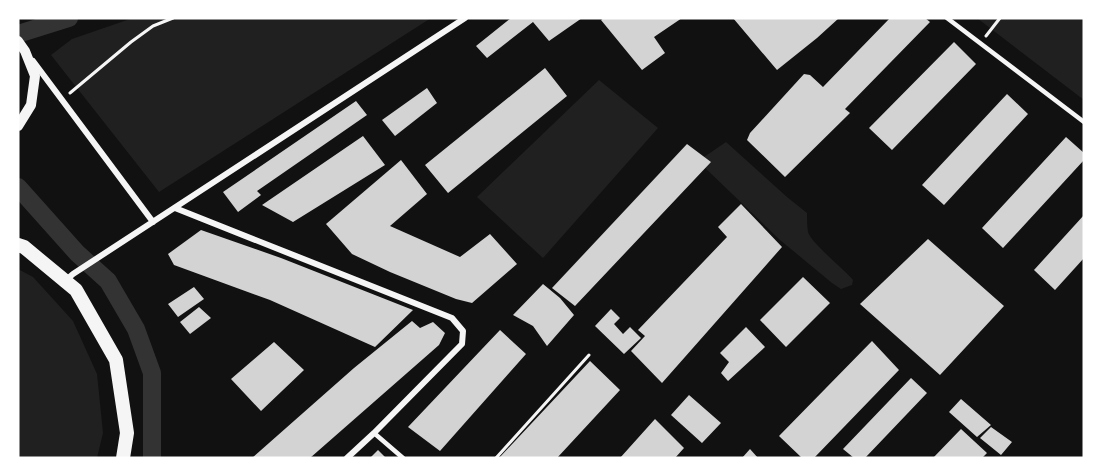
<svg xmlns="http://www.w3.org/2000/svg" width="1102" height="476" font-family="Bitter,serif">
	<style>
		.green { fill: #202020 }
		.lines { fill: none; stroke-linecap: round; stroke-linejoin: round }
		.canal { stroke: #333; stroke-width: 18 }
		.building { fill: #d3d3d3 }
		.path { stroke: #f5f5f5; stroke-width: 3 }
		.service { stroke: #f5f5f5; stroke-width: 4.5 }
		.minor { stroke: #f5f5f5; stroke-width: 6 }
		.tertiary { stroke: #f5f5f5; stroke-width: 10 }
		.primary { stroke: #f5f5f5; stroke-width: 14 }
	</style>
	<rect width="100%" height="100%" fill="#111"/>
	<path class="green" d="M 133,18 L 431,18 L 159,192 L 51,55 L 72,39 Z
		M 977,18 L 1084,18 L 1084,100 Z
		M 599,80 L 658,128 L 543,258 L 477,197 Z
		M 726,142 L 787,197 L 807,213 C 807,219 807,226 808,232 C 811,243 844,269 853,280 L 852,285 L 841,289 L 832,283 L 780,240 L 702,165 L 704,157 Z
		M 18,269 L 33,277 L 73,321 L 97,374 L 103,433 L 97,458 L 18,458 Z"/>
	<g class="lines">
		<path class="canal" d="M 18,34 L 69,18
			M 18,187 L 77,253 L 108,281 L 136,329 L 152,373 L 152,458"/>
	</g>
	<path class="building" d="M 511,18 L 582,18 L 549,41 L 533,22 L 487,58 L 476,46 Z
		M 604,18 L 682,18 L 654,37 L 665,53 L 642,70 L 601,20 Z
		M 733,18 L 839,18 L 817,38 L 777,70 Z
		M 890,18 L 925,18 L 930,22 L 845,109 L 850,113 L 785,177 L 747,140 L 750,133 L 804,74 L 810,75 L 823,87 Z
		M 954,42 L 976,64 L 892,150 L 869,128 Z
		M 545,68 L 567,96 L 448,193 L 425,165 Z
		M 427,88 L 437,103 L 395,136 L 382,120 Z
		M 1007,94 L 1028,114 L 944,205 L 922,185 Z
		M 356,101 L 367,115 L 257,191 L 261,195 L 238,212 L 223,192 Z
		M 363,136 L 385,165 L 293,222 L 262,205 Z
		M 1066,137 L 1084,153 L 1084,160 L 1003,248 L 982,228 Z
		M 687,144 L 711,162 L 575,306 L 552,288 Z
		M 401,160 L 427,194 L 390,226 L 460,257 L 490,234 L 517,264 L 472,303 L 456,299 L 390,272 L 352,254 L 326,224 Z
		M 741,204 L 782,247 L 662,383 L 631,351 L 645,336 L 638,330 L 727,237 L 718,227 Z
		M 1084,215 L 1084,258 L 1055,290 L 1034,270 Z
		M 201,230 L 281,258 L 413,310 L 375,347 L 270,300 L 174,265 L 168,254 Z
		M 928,239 L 1004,306 L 940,375 L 860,304 Z
		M 803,277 L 830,303 L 786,347 L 760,320 Z
		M 543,284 L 560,298 L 574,315 L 547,346 L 533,326 L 513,315 Z
		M 194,287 L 204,299 L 178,317 L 168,304 Z
		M 199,307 L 211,318 L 190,334 L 180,322 Z
		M 611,309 L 620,318 L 614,324 L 623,334 L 630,327 L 641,338 L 624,354 L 595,326 Z
		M 412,321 L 420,328 L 433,322 L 445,333 L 439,345 L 310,458 L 252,458 L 354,368 Z
		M 746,327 L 765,347 L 728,381 L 721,373 L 729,362 L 720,353 Z
		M 500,330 L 526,354 L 440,451 L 408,427 Z
		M 872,341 L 899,370 L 814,458 L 802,458 L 779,436 Z
		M 274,342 L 304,370 L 261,411 L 231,379 Z
		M 590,361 L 620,390 L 557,458 L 499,458 Z
		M 911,378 L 927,393 L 865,458 L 854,458 L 843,449 Z
		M 689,395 L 721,423 L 702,443 L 671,415 Z
		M 961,399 L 991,425 L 977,437 L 949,412 Z
		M 655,419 L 684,448 L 675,458 L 620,458 Z
		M 991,427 L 1012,442 L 1001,455 L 980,438 Z
		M 961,429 L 987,453 L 982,458 L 933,458 Z
		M 750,449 L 758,458 L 742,458 Z
		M 378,450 L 386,458 L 370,458 Z"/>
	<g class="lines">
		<path class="path" d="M 986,36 L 1000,18
			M 70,93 L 131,42 L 153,26 L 173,18
			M 496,458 L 589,355"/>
		<path class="service" d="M 947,18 L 1084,122
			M 374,433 L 403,458"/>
		<path class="minor" d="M 33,61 L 153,222
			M 175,208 L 452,318 L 463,331 L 462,344 L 374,433 L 347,458
			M 65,281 L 73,274 L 465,18"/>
		<path class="tertiary" d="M 18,41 L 25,51 L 35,76 L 31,105 L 18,126"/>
		<path class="primary" d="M 18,245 L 24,247 L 76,290 L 116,360 L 127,433 L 123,458"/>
	</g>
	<rect width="1102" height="476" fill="none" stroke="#ffffff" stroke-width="39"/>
</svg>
